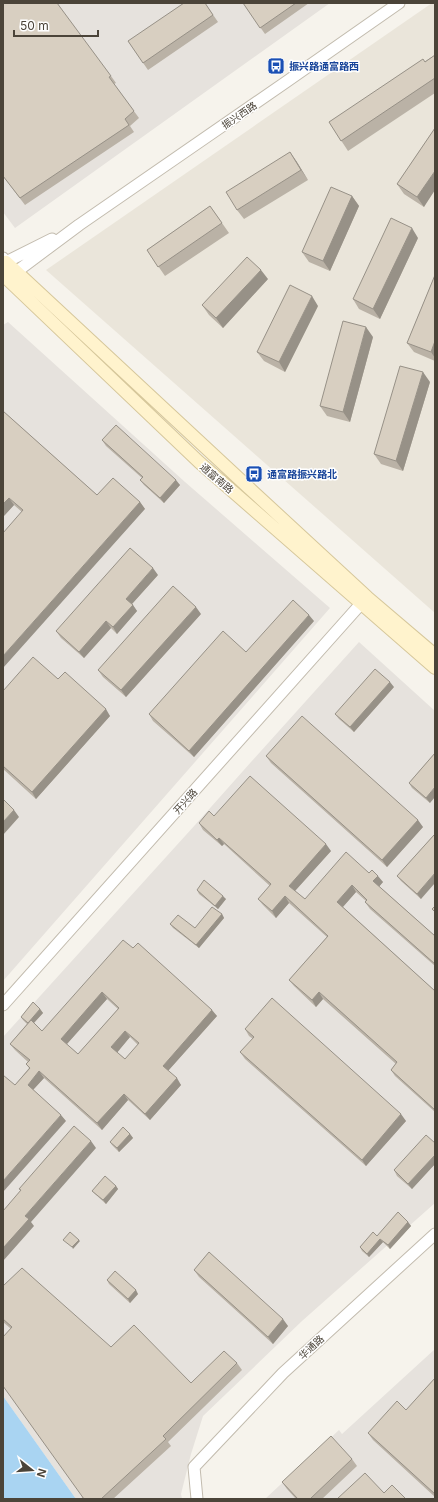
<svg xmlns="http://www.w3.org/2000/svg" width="438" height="1502" font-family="Inter,'Noto Sans SC',sans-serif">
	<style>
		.residential { fill: #eae5da }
		.industrial { fill: #e6e2dd }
		.water { fill: #a9d4f2 }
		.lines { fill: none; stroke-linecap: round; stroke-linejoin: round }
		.tertiary-casing { stroke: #c2bbae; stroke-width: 13 }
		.secondary-casing { stroke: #d6c79b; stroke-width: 14 }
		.tertiary { stroke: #fff; stroke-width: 11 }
		.secondary { stroke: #fff3cd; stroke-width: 12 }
		.wall { fill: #bab2a6; fill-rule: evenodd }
		.shaded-wall { fill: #979187 }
		.building { fill: #d8cfc1; stroke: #979187; fill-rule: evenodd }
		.labels { text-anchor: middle; stroke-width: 3; stroke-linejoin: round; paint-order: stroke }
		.transit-label { font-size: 10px; font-weight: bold; fill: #164399; stroke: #fff; text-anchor: start }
		.street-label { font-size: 10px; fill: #4b4439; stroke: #fff }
	</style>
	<rect width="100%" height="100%" fill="#f6f3ec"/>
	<path class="residential" d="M 432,3 L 435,3 L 435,613 L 46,270 Z"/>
	<path class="industrial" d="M 3,3 L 330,3 L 15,228 L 3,212 Z
		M 8,322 L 185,482 L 330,608 L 3,981 L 3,325 Z
		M 359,642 L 435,711 L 435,1203 L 302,1321 L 203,1416 L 191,1454 L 181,1494 L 182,1499 L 76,1499 L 3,1396 L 3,1037 L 195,825 L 251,762 Z
		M 435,1349 L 435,1499 L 265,1499 L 339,1430 L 342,1434 Z"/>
	<path class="water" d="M 3,1396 L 76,1499 L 3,1499 Z"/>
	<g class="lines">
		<g class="tertiary-casing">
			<path id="tertiary" d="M 3,258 L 6,262 L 52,239
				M 16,272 L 79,225 L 286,82 L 399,3
				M 3,1005 L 367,597
				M 197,1499 L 194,1467 L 283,1373 L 435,1234"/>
		</g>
		<g class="secondary-casing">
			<path id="secondary" d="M 3,264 L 6,262 L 248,487 L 367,597 L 435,655
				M 3,275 L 199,462 L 435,668"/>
		</g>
		<use href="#tertiary" class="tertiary"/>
		<use href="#secondary" class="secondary"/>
	</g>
	<path class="wall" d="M 205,3 L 218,22 L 148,70 L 128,41 Z
		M 243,3 L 309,3 L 265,34 Z
		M 435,55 L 435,93 L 348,151 L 329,122 Z
		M 111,76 L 116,83 L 114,84 L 139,118 L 130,126 L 134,132 L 25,205 L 3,176 Z
		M 435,128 L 424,207 L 404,194 L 397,184 Z
		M 290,152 L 308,180 L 244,219 L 237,210 Z
		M 352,196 L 359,206 L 330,271 L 309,262 L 302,252 Z
		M 210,206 L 229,233 L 165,276 L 147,250 Z
		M 418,238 L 380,319 L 359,309 L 353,299 Z
		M 435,275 L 435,361 L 414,352 L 407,343 Z
		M 268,279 L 223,328 L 209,315 L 202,305 Z
		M 318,306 L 285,372 L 264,361 L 257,352 Z
		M 373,337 L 350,422 L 327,416 L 320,406 Z
		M 430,382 L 403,471 L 381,464 L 374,454 Z
		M 3,411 L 97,495 L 140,502 L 145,509 L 22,512 L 14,505 L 3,517 Z
		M 102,440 L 180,485 L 164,503 L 144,485 L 140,480 L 142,478 L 106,446 Z
		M 158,575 L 132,604 L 137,611 L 117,634 L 111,628 L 84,658 L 61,638 L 56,631 Z
		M 201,614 L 126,697 L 103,677 L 98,670 Z
		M 314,621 L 194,757 L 153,721 L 149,714 L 246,652 Z
		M 58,679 L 110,716 L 36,799 L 3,769 L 3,691 Z
		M 394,687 L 354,732 L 339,719 L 335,714 Z
		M 435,753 L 430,803 L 412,788 L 409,783 Z
		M 266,756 L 423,827 L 387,867 L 271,763 Z
		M 214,816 L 331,851 L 295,891 L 305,899 L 369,873 L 383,882 L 379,886 L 435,936 L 435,966 L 370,909 L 365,902 L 366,901 L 356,892 L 343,907 L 435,991 L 435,1112 L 395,1076 L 391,1070 L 396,1064 L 323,999 L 316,1007 L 294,986 L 289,980 L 327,937 L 289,903 L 276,918 L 263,905 L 258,899 L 270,886 L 224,844 L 222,846 L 203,830 L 199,823 Z
		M 434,835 L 421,899 L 401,881 L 397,876 Z
		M 197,890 L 226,899 L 218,909 L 199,894 Z
		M 222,914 L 224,918 L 199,948 L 173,928 L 170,924 L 195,928 Z
		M 133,948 L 217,1016 L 168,1071 L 181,1085 L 150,1120 L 128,1100 L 102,1130 L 44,1078 L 33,1090 L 66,1121 L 15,1085 L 29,1068 L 26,1064 L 28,1062 L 15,1050 L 10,1044 L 27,1024 L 23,1020 L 21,1017 L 40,1009 L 43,1013 L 34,1023 L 42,1031 ZM 107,999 L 118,1009 L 78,1054 L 67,1044 ZM 130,1037 L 138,1045 L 125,1059 L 117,1052 Z
		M 245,1029 L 406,1121 L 366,1166 L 245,1059 L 240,1052 L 253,1039 L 249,1036 Z
		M 130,1134 L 133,1138 L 119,1152 L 112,1145 L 110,1142 Z
		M 435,1143 L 435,1164 L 412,1189 L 397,1176 L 394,1170 Z
		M 116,1186 L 118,1189 L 106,1204 L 95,1194 L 92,1191 Z
		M 408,1222 L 411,1226 L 390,1249 L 383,1242 L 369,1257 L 362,1251 L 360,1247 L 377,1236 Z
		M 194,1270 L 288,1326 L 273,1344 L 199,1277 Z
		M 107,1280 L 138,1294 L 130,1303 L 109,1284 Z
		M 3,1286 L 111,1347 L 191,1383 L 237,1363 L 242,1370 L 168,1442 L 171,1446 L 113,1499 L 83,1499 L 10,1328 L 3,1322 Z
		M 435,1378 L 435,1497 L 373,1440 L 368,1433 L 406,1410 Z
		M 352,1459 L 357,1466 L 322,1499 L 296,1499 L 287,1489 L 282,1482 Z"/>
	<path class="shaded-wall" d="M 290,152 L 297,162 L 308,180 L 301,170 Z
		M 435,171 L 435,190 L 424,207 L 417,197 Z
		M 352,196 L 359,206 L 330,271 L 323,261 Z
		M 412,228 L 418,238 L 380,319 L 373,309 Z
		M 261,270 L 268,279 L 223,328 L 216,318 Z
		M 312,296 L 318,306 L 285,372 L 279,362 Z
		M 366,327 L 373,337 L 350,422 L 343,412 Z
		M 435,341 L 435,358 L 431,352 Z
		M 423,372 L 430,382 L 403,471 L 396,461 Z
		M 176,480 L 180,485 L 164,503 L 160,498 Z
		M 9,498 L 14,505 L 3,517 L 3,504 Z
		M 140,502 L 145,509 L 3,668 L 3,656 Z
		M 153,568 L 158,575 L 131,605 L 126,599 Z
		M 133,605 L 137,611 L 117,634 L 113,627 Z
		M 196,607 L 201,614 L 126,697 L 121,690 Z
		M 309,615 L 314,621 L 194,757 L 189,751 Z
		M 106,621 L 111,628 L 84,658 L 79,652 Z
		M 390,682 L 394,687 L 354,732 L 350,727 Z
		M 106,709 L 110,716 L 36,799 L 32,792 Z
		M 435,787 L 435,797 L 430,803 L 426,798 Z
		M 14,810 L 19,817 L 3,835 L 3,822 Z
		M 418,820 L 423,827 L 387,867 L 382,860 Z
		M 219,838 L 224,844 L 222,846 L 217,840 Z
		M 326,844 L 331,851 L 294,892 L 289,886 Z
		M 435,873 L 435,883 L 421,899 L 417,894 Z
		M 378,876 L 383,882 L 378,888 L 373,881 Z
		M 352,885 L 356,892 L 341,909 L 337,902 Z
		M 223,896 L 226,899 L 218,909 L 215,906 Z
		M 285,896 L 289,903 L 276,918 L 272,911 Z
		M 222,914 L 224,918 L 199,948 L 196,945 Z
		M 102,992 L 107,999 L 66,1045 L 61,1039 Z
		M 319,992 L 323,999 L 316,1007 L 312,1000 Z
		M 40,1009 L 43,1013 L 30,1027 L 28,1023 Z
		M 212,1010 L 217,1016 L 167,1072 L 163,1066 Z
		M 125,1031 L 130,1037 L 116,1054 L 111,1047 Z
		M 39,1071 L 44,1078 L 32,1091 L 28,1085 Z
		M 177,1078 L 181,1085 L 150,1120 L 145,1114 Z
		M 124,1094 L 128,1100 L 102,1130 L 97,1123 Z
		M 401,1114 L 406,1121 L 366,1166 L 362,1160 Z
		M 61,1115 L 66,1121 L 3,1192 L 3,1181 Z
		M 130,1134 L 133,1138 L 119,1152 L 117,1148 Z
		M 91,1141 L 96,1148 L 31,1222 L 34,1226 L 3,1261 L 3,1248 L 25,1216 Z
		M 435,1155 L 435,1164 L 412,1189 L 408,1184 Z
		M 116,1186 L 118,1189 L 106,1204 L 103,1200 Z
		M 408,1222 L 411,1226 L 390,1249 L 388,1245 Z
		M 380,1239 L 383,1242 L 369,1257 L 367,1254 Z
		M 79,1240 L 80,1241 L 73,1249 L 72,1247 Z
		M 136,1290 L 138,1294 L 130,1303 L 128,1299 Z
		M 283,1319 L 288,1326 L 273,1344 L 268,1337 Z"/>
	<path class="building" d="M 3,3 L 57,3 L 111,76 L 109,77 L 134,111 L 125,119 L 129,125 L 20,198 L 3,176 Z
		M 184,3 L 205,3 L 213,15 L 143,63 L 128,41 Z
		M 243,3 L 296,3 L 260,28 Z
		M 435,55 L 435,78 L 341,141 L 329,122 L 423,59 L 425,62 Z
		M 435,128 L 435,171 L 417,197 L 397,184 Z
		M 290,152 L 301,170 L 237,210 L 226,192 Z
		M 331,187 L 352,196 L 323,261 L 302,252 Z
		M 210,206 L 222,223 L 158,267 L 147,250 Z
		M 391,218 L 412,228 L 373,309 L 353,299 Z
		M 247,257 L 261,270 L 216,318 L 202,305 Z
		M 435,275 L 435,341 L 431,352 L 407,343 Z
		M 290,285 L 312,296 L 279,362 L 257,352 Z
		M 343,321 L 366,327 L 343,412 L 320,406 Z
		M 400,366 L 423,372 L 396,461 L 374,454 Z
		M 3,411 L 97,495 L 113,478 L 140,502 L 3,656 L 3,533 L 23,510 L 9,498 L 3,504 Z
		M 116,425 L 176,480 L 160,498 L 140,480 L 143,477 L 102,440 Z
		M 130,548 L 153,568 L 126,599 L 133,605 L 113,627 L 106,621 L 79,652 L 56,631 Z
		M 173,586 L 196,607 L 121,690 L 98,670 Z
		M 293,600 L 309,615 L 189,751 L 149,714 L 223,631 L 246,652 Z
		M 33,657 L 58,679 L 65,672 L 106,709 L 32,792 L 3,766 L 3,691 Z
		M 375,669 L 390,682 L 350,727 L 335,714 Z
		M 302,716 L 418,820 L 382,860 L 266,756 Z
		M 435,753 L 435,787 L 426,798 L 409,783 Z
		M 250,776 L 326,844 L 289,886 L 305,899 L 346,852 L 369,873 L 372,870 L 378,876 L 373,881 L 435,936 L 435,964 L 365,902 L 367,900 L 352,885 L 337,902 L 435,991 L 435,1110 L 391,1070 L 397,1062 L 319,992 L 312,1000 L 289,980 L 328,936 L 285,896 L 272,911 L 258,899 L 271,884 L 219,838 L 217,840 L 199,823 L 209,811 L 214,816 Z
		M 3,799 L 14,810 L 3,822 Z
		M 434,835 L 435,836 L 435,873 L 417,894 L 397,876 Z
		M 204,880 L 223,896 L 215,906 L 197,890 Z
		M 435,906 L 435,912 L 432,909 Z
		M 212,907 L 222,914 L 196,945 L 170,924 L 178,915 L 195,928 Z
		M 123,940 L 133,948 L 138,943 L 212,1010 L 163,1066 L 177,1078 L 145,1114 L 124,1094 L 97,1123 L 39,1071 L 28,1085 L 61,1115 L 3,1181 L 3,1075 L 15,1085 L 30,1068 L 26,1064 L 30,1060 L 10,1044 L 31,1020 L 42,1031 ZM 102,992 L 119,1008 L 78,1054 L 61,1039 ZM 125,1031 L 139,1043 L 125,1059 L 111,1047 Z
		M 272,998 L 401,1114 L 362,1160 L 240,1052 L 254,1037 L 245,1029 Z
		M 33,1002 L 40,1009 L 28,1023 L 21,1017 Z
		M 74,1126 L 91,1141 L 25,1216 L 29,1219 L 3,1248 L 3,1211 L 21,1190 L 19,1189 Z
		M 123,1127 L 130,1134 L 117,1148 L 110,1142 Z
		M 426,1135 L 435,1143 L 435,1155 L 408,1184 L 394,1170 Z
		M 105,1176 L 116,1186 L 103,1200 L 92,1191 Z
		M 398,1212 L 408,1222 L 388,1245 L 380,1239 L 367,1254 L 360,1247 L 373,1232 L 377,1236 Z
		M 70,1232 L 79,1240 L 72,1247 L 63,1240 Z
		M 209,1252 L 283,1319 L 268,1337 L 194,1270 Z
		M 22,1268 L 111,1347 L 134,1325 L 191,1383 L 224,1351 L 237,1363 L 163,1436 L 166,1439 L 101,1499 L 84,1499 L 3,1386 L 3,1337 L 12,1327 L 3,1319 L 3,1286 Z
		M 115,1271 L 136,1290 L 128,1299 L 107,1280 Z
		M 435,1378 L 435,1494 L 368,1433 L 397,1401 L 406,1410 Z
		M 331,1436 L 352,1459 L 310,1499 L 298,1499 L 282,1482 Z
		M 365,1473 L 384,1493 L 392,1485 L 406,1499 L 337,1499 Z"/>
	<defs>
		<g id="bus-square" transform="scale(0.9)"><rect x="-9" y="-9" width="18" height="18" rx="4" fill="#1a4fb4" stroke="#fff"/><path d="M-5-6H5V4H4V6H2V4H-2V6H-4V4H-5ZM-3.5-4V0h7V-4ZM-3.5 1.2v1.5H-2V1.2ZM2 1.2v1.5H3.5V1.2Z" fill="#fff"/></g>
	</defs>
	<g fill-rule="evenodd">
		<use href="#bus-square" x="276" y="66"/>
		<use href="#bus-square" x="254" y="474"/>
	</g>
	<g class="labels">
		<g class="transit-label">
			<text x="289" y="70">振兴路通富路西</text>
			<text x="267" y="478">通富路振兴路北</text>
		</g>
		<g class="street-label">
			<text transform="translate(239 115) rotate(-34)" y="4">振兴西路</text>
			<text transform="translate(217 478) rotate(41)" y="4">通富南路</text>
			<text transform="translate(185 801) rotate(-48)" y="4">开兴路</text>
			<text transform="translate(311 1347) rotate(-43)" y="4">华通路</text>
		</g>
	</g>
	<rect width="438" height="1502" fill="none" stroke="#4b4439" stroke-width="8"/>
	<g transform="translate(32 1470) rotate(107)" stroke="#ffffff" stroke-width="3" paint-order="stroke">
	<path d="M0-3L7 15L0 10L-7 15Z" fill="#4b4439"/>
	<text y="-6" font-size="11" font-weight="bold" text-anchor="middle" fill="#4b4439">N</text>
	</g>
	<path d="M14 30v6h84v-6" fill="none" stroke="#4b4439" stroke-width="2"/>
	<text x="20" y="30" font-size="12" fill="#4b4439" stroke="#ffffff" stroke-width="3" paint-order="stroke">50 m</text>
</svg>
